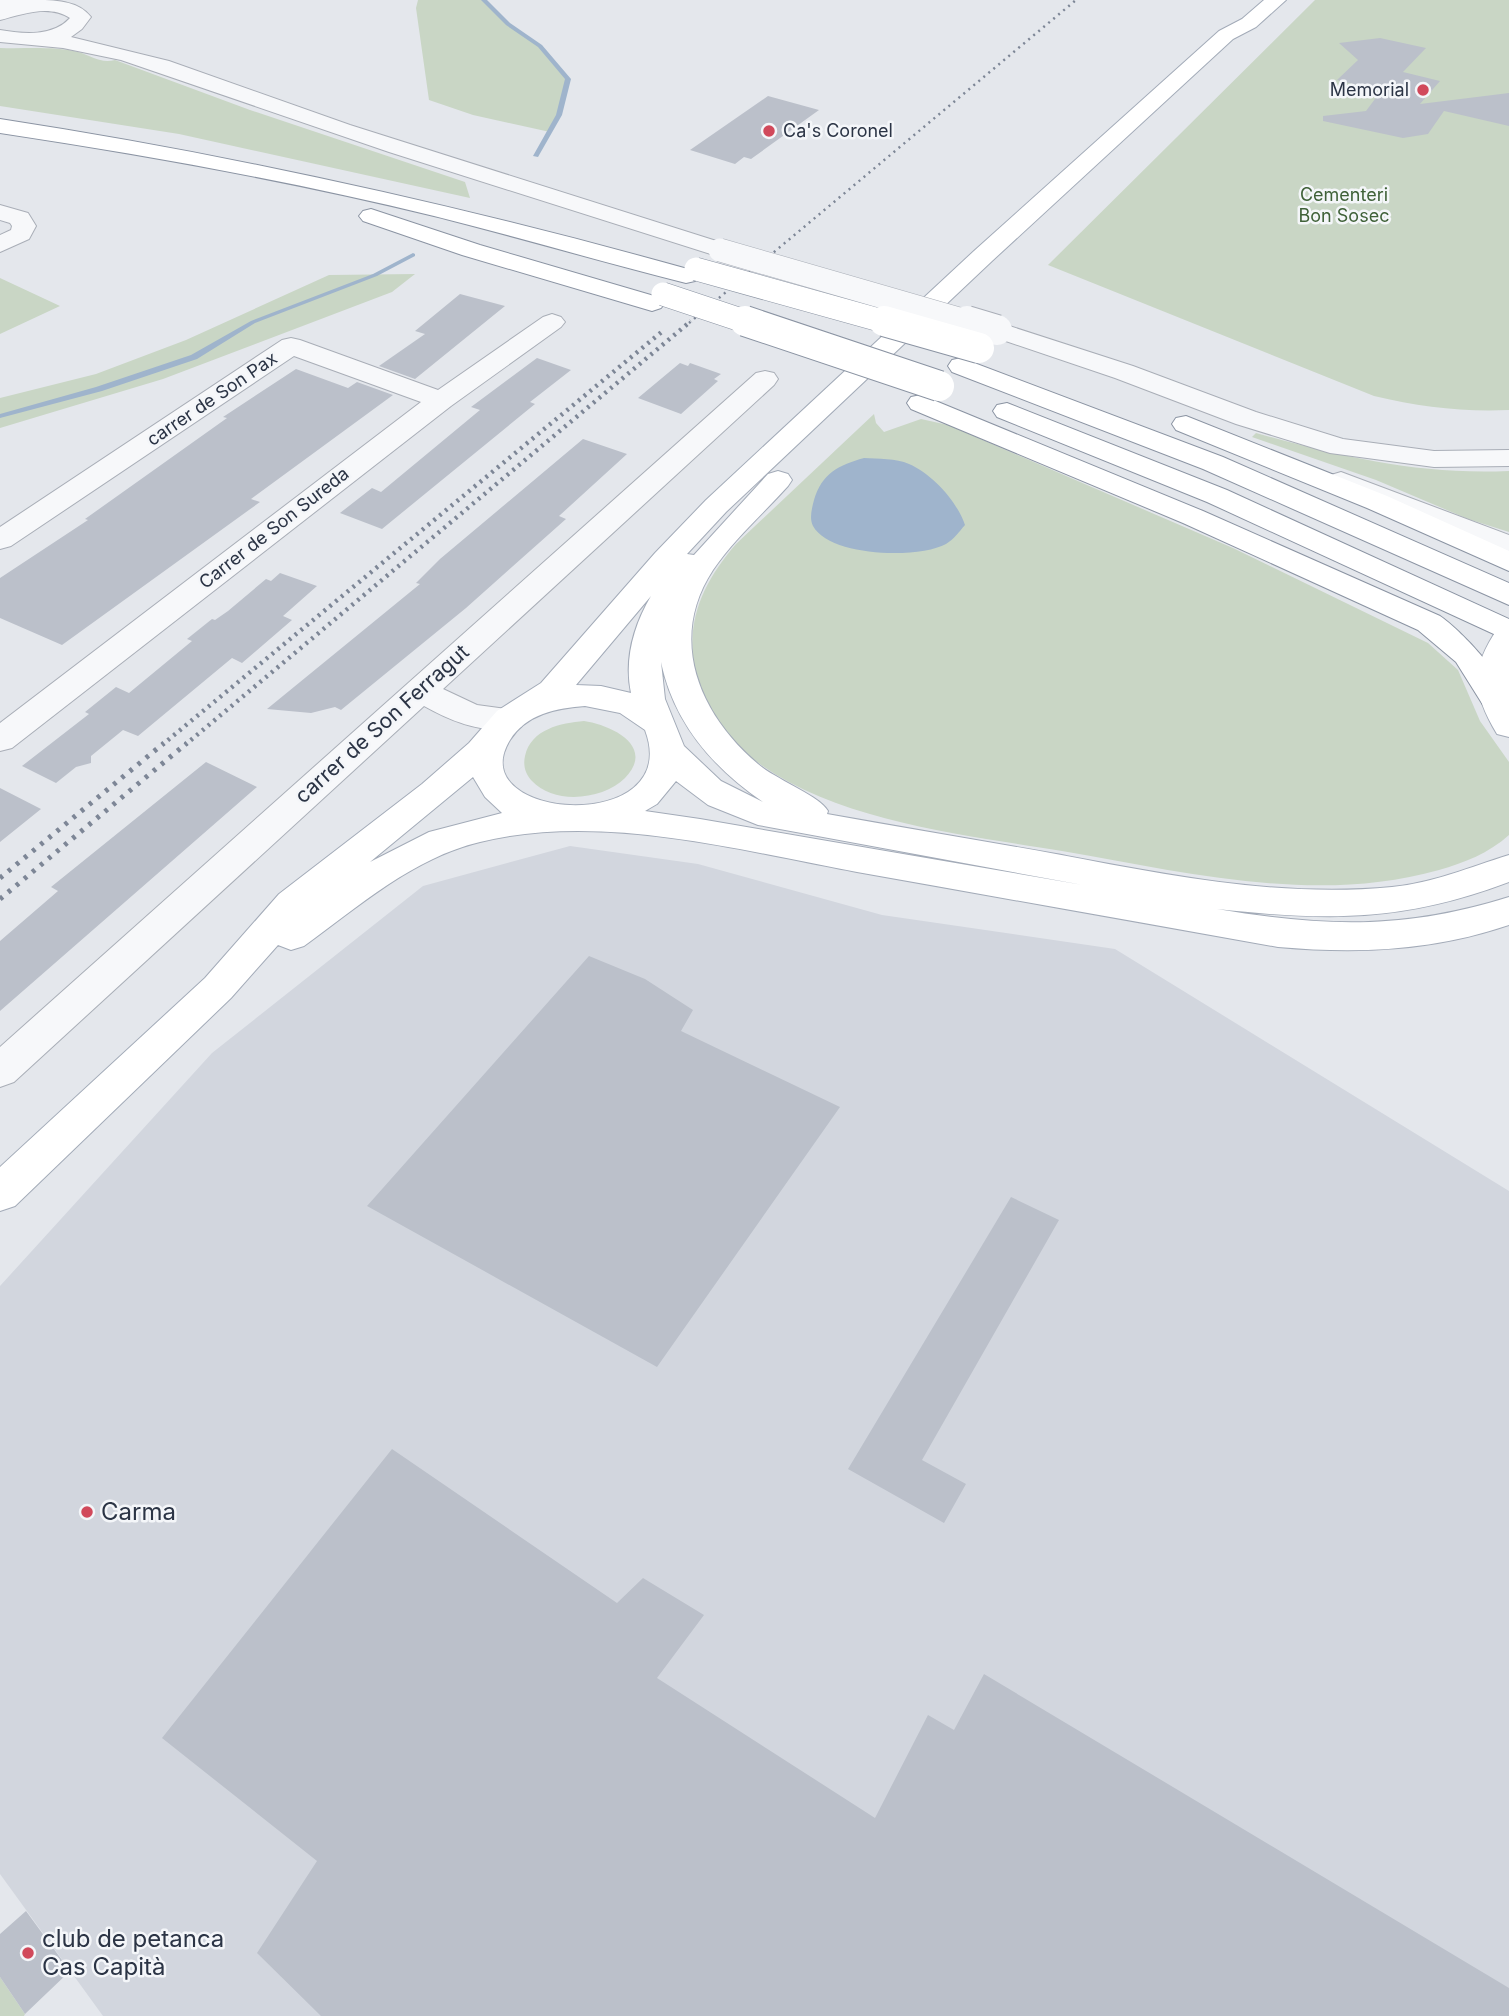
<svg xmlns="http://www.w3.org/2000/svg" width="1509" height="2016" font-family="Inter,sans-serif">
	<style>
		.built { fill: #d2d6de }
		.green { fill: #c9d6c5 }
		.water { fill: #9fb4cc }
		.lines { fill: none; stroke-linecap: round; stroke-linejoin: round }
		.stream { fill: #9fb4cc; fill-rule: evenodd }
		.building { fill: #bbc0ca }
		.minor-casing { stroke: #a9aeb7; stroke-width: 2 }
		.tertiary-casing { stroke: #a9aeb7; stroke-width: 2 }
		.primary-casing { stroke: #a3abb8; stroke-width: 2 }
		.trunk-casing { stroke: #8b94a3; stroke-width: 2 }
		.minor { fill: #f7f8fa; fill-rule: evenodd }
		.tertiary { fill: #f7f8fa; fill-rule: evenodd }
		.primary { fill: #fff; fill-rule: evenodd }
		.trunk { fill: #fff; fill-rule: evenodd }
		.rail-far2 { stroke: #7d8696; stroke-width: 2.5; stroke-dasharray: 2 4.5; stroke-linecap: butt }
		.rail-far1 { stroke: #7d8696; stroke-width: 4.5; stroke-dasharray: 2.5 5; stroke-linecap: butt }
		.rail { stroke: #7d8696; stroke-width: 5; stroke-dasharray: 3.5 7; stroke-linecap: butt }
		.tertiary-bridge-far1-casing { stroke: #a9aeb7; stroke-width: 24; stroke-linecap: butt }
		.tertiary-bridge-casing { stroke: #a9aeb7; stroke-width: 32; stroke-linecap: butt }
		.trunk-bridge-far1-casing { stroke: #8b94a3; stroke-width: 24; stroke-linecap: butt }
		.trunk-bridge-casing { stroke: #8b94a3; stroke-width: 32; stroke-linecap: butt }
		.tertiary-bridge-far1 { stroke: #f7f8fa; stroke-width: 23 }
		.tertiary-bridge { stroke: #f7f8fa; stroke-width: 30 }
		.trunk-bridge-far1 { stroke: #fff; stroke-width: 23 }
		.trunk-bridge { stroke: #fff; stroke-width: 30 }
		.poi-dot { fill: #d1495b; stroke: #f4f6f9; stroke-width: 2.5 }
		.labels { text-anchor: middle; stroke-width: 5; stroke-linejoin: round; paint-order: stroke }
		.far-poi-label { font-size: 18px; fill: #2b3445; stroke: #f4f6f9; text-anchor: end }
		.far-park-label { font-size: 18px; fill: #3f6138; stroke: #f4f6f9 }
		.far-street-label { font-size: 18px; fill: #2b3445; stroke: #f4f6f9 }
		.street-label { font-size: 21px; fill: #2b3445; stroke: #f4f6f9 }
		.near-poi-label { font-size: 24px; fill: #2b3445; stroke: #f4f6f9; text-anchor: start }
	</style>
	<rect width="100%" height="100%" fill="#e4e7ec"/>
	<path class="built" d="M 570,846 L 698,864 L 882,915 L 1115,949 L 1509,1191 L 1509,2016 L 103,2016 L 0,1874 L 0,1286 L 212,1053 L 423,886 Z"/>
	<path class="green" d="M 418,0 L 484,0 L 508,24 L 540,46 L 568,79 L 559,115 L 550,132 L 473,115 L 429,100 L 416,8 Z
		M 1315,0 L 1509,0 L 1509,410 C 1462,412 1420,407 1374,396 L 1048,265 Z
		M 0,48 C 26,49 53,46 78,52 C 92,56 101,64 115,60 L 250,110 L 465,182 L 470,198 L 179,134 L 0,106 Z
		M 415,274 L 392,292 L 163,379 L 0,428 L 0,398 L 96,374 L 186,340 L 329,275 Z
		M 0,278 L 60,306 L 0,334 Z
		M 874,414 L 876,423 L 884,432 L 921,419 L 948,425 L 1233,548 L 1428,643 L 1458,670 L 1480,721 L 1509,762 L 1509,835 C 1489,853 1464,863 1439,870 C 1315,905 1185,872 1062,851 C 944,831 726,813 695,669 C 685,619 705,580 736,544 Z
		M 1256,433 C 1343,457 1418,475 1509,471 L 1509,532 L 1468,519 L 1376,480 L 1252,437 Z
		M 584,721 C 611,725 656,746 625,778 C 603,800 554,805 532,781 C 525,774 523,765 525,756 C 531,729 561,723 584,721 Z
		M 0,1977 L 25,2014 L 24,2016 L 0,2016 Z"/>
	<path class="water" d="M 864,458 C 878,459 896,458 909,464 C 932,474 957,501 965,525 C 959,532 954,539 946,544 C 919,559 830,557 813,526 C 809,518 812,508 814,500 C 822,473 839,465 864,458 Z"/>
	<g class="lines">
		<path class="stream" d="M 481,0 L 487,0 L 510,23 L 542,45 L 571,79 L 562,115 L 538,157 L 533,156 L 556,115 L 565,79 L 538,47 L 506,25 Z
			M 413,253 L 415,254 L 415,256 L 377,276 L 255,323 L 197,359 L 102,391 L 0,418 L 0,414 L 96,387 L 191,355 L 251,321 L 373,274 Z"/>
	</g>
	<path class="building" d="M 1380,38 L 1426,48 L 1403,72 L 1440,81 L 1420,104 L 1509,93 L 1509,126 L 1444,111 L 1428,134 L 1403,138 L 1323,121 L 1323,116 L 1366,111 L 1381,91 L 1337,80 L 1358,60 L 1339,43 Z
		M 768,96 L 819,110 L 751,159 L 744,157 L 735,164 L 690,150 Z
		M 460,294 L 505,306 L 415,379 L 379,366 L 425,334 L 415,331 Z
		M 537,358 L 571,370 L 530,402 L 535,404 L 382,529 L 340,513 L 372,488 L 381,492 L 480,410 L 471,407 Z
		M 680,363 L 688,366 L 690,363 L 721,374 L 714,379 L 718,381 L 681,414 L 638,398 Z
		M 296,369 L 348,388 L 357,382 L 393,395 L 251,499 L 260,502 L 62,645 L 0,618 L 0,578 L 88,520 L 85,519 L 227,418 L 223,417 Z
		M 583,439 L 627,454 L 559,516 L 566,519 L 466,608 L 341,710 L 335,707 L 311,713 L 267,709 L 420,584 L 416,583 L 440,559 Z
		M 280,573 L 317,586 L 283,616 L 292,620 L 242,663 L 232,658 L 138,736 L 123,730 L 91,756 L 91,763 L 76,767 L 56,783 L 22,766 L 89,714 L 85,712 L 116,687 L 129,693 L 192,641 L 187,639 L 212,619 L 215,620 L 228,611 L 266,579 L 271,581 Z
		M 206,762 L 257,787 L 0,1011 L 0,941 L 58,891 L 51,887 Z
		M 0,788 L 41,809 L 0,842 Z
		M 589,956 L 645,979 L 693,1010 L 681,1031 L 840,1107 L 657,1367 L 367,1206 Z
		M 1011,1197 L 1059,1220 L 922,1460 L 966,1484 L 944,1523 L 848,1469 Z
		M 392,1449 L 617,1603 L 643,1578 L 704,1615 L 657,1678 L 875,1818 L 928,1715 L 954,1730 L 984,1674 L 1509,1988 L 1509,2016 L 321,2016 L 257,1953 L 317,1861 L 162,1738 Z
		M 26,1911 L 70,1971 L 25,2014 L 0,1977 L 0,1934 Z"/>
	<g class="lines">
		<g class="minor-casing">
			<path id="minor" d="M 0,0 L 33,0 L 39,5 L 29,11 L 0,10 Z
				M 0,205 L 28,213 L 36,226 L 29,239 L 0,252 L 0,235 L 11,230 L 12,226 L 10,223 L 0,220 Z
				M 552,314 L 561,317 L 565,322 L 561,327 L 451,406 L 12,748 L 0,751 L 0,723 L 421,402 L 294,356 L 11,546 L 0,549 L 0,527 L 282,340 L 291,338 L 300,340 L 438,390 L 543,317 Z
				M 765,371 L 774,373 L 778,379 L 774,385 L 443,689 L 477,705 L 521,711 L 526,719 L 521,727 C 488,736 452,722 424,706 L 14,1082 L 0,1087 L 0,1047 L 756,373 Z"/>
		</g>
		<g class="tertiary-casing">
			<path id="tertiary" d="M 33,0 C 54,0 78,0 91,17 L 82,29 L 71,37 L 169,61 L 350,125 L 729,245 L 732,250 L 729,255 L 720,257 L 389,152 L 121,60 L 63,48 L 0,42 L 0,30 C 23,34 53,37 70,18 C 49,4 23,14 0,20 L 0,7 Z
				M 997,322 L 1133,366 L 1256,412 L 1343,439 L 1434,451 L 1509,450 L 1509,466 L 1434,467 L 1330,453 L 1236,424 L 1115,378 L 988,335 L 984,330 L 988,325 Z
				M 1341,472 L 1509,535 L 1509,553 L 1456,537 L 1331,487 L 1327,481 L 1331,475 Z"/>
		</g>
		<g class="primary-casing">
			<path id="primary" d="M 1264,0 L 1286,0 L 1256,27 L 1233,39 L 992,261 L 726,512 L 687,554 L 694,555 L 768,474 L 778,471 L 788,474 L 792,480 L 788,486 C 763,514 734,539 713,570 C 667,640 700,715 758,764 C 775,779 820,796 828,811 L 827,814 C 903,828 980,840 1056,854 C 1167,875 1279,898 1392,887 C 1433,883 1470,867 1509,855 L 1509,882 C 1404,922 1327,921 1217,909 C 1324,927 1404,930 1509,897 L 1509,925 C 1433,951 1358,954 1278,947 C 1138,922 997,897 857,872 C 738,850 600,812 480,842 C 413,858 359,906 304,946 L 291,950 L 278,945 L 231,998 L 15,1206 L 0,1211 L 0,1167 L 205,978 L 279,894 L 422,784 L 469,743 L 497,711 L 541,683 L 655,553 L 706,500 L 974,251 L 1219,31 L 1242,19 ZM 651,596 C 634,625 624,659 631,693 L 601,686 L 576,685 ZM 661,662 C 674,723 712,767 763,802 L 721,781 L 684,746 L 665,699 ZM 585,706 L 620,713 L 645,730 C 685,836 460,821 510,740 C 526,714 557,708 585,706 ZM 473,777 L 485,797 L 502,813 L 429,832 L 370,862 ZM 676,781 L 708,805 L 758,825 L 1083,885 L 700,819 L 645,811 L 657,804 Z
				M 1509,625 L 1509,737 L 1497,734 C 1472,692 1470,669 1498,628 Z"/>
		</g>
		<g class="trunk-casing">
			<path id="trunk" d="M 0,119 C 235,155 466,207 695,271 L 698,276 L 695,281 L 686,283 C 602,262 518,237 434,216 C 291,181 146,155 0,133 Z
				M 371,209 L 480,245 L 661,298 L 665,303 L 661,308 L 652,311 L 462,255 L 363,221 L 359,216 L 363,211 Z
				M 961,358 L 1223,457 L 1509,583 L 1509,605 L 1203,469 L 952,372 L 948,366 L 952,360 Z
				M 921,395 L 1203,511 L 1440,616 C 1459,629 1509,679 1507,705 L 1495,708 L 1483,705 L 1456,662 L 1418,630 L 1183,523 L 911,409 L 907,403 L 911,397 Z
				M 1007,403 L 1227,490 L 1509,619 L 1509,641 L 1207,502 L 997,417 L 993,411 L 997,405 Z
				M 1186,416 L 1387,496 L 1509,551 L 1509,571 L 1367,508 L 1176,430 L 1172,424 L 1176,418 Z"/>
		</g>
		<use href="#minor" class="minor"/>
		<use href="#tertiary" class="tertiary"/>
		<use href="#primary" class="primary"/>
		<use href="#trunk" class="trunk"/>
		<path class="rail-far2" d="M 689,323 L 1076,0"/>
		<path class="rail-far1" d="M 162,745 L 664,330
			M 185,745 L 691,321"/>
		<path class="rail" d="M 0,878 L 164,743
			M 0,899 L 187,743"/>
		<g class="tertiary-bridge-far1-casing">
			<path id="tertiary-bridge-far1" d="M 720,250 L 973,323"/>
		</g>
		<g class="tertiary-bridge-casing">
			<path id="tertiary-bridge" d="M 967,321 L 997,330"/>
		</g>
		<g class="trunk-bridge-far1-casing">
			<path id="trunk-bridge-far1" d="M 696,269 L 890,323
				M 663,294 L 750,323"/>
		</g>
		<g class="trunk-bridge-casing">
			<path id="trunk-bridge" d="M 745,321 L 939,386
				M 884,321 L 979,348"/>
		</g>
		<use href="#tertiary-bridge-far1" class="tertiary-bridge-far1"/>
		<use href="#tertiary-bridge" class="tertiary-bridge"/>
		<use href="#trunk-bridge-far1" class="trunk-bridge-far1"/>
		<use href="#trunk-bridge" class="trunk-bridge"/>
	</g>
	<g class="poi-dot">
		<circle cx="1423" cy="90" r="7"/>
		<circle cx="769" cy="131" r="7"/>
		<circle cx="87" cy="1512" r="7"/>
		<circle cx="28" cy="1953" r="7"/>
	</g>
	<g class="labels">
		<g class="far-poi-label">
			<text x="1409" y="96">Memorial</text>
			<text x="783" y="137" text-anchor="start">Ca's Coronel</text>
		</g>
		<g class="far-park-label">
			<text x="1344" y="201">Cementeri<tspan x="1344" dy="21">Bon Sosec</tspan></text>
		</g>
		<g class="far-street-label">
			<text transform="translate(212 399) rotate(-34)" y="6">carrer de Son Pax</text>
			<text transform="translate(274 528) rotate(-38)" y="6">Carrer de Son Sureda</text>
		</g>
		<g class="street-label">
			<text transform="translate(382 724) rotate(-42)" y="7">carrer de Son Ferragut</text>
		</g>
		<g class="near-poi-label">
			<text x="101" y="1520">Carma</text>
			<text x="42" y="1947">club de petanca<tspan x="42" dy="28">Cas Capità</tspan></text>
		</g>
	</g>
</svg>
